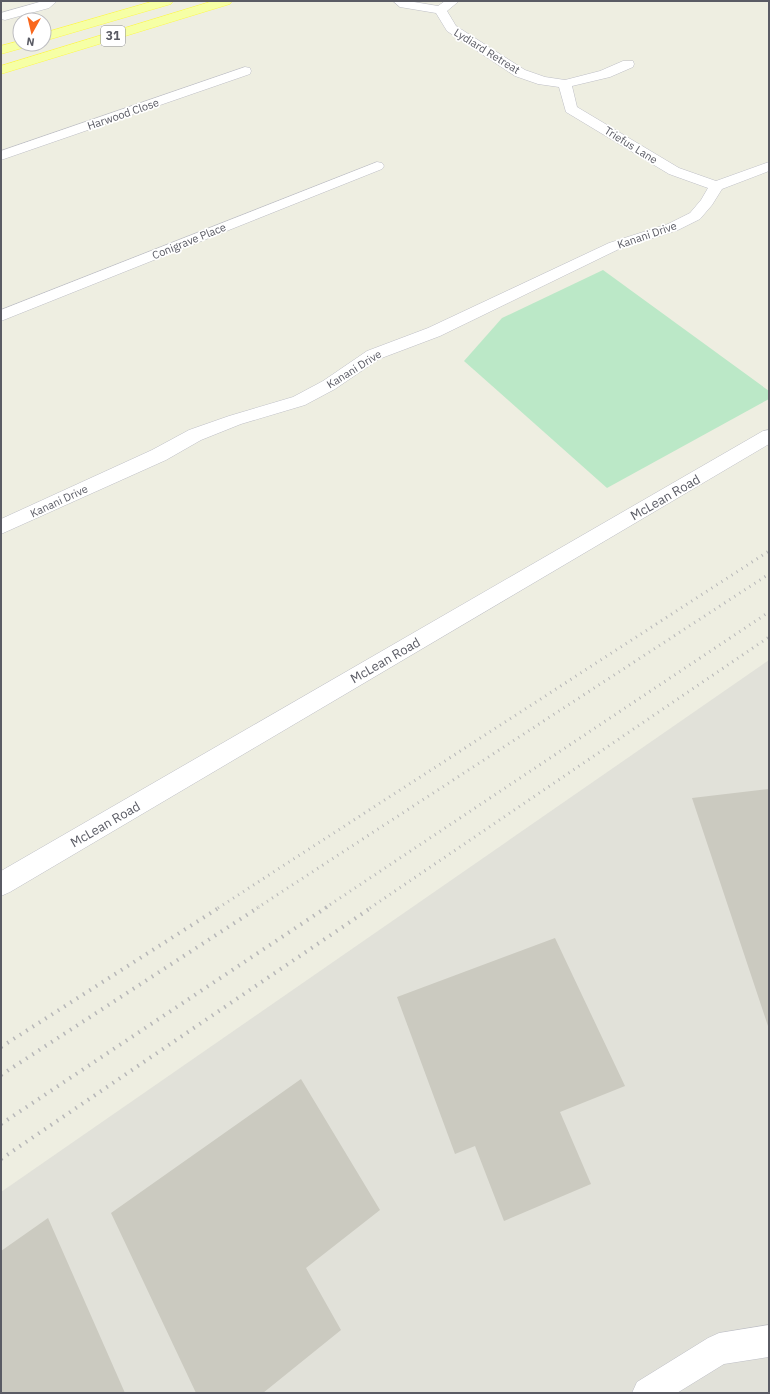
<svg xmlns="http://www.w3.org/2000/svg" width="770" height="1394" font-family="'IBM Plex Sans',sans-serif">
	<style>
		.industrial { fill: #e1e1d9 }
		.green { fill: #bbe8c7 }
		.building { fill: #cbcac0 }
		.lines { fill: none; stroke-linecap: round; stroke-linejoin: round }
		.minor-casing { stroke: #bebfc6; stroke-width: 1 }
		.major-casing { stroke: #fefa4a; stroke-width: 1 }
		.minor { fill: #fff; fill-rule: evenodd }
		.major { fill: #f6ffa5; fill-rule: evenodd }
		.rail-far1 { stroke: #b7b7b8; stroke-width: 3; stroke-dasharray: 1 5; stroke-linecap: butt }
		.rail { stroke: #b7b7b8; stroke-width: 4; stroke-dasharray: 1.5 6; stroke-linecap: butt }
		.labels { text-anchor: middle; stroke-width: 3.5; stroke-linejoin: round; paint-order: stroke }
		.far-street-label { font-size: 11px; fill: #5a5b64; stroke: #fff }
		.shield { fill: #fff; stroke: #8c8c92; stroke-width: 1 }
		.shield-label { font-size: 12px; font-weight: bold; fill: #5a5b64 }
		.street-label { font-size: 13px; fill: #5a5b64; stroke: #fff }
	</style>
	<rect width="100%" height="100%" fill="#eeeee1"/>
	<path class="industrial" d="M 769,660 L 769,1393 L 1,1393 L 1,1192 Z"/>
	<path class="green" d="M 603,270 L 769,391 L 769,399 L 607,488 L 464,361 L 502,318 Z"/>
	<path class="building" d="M 769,789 L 769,1029 L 692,798 Z
		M 555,938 L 625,1086 L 560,1112 L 591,1184 L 504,1221 L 475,1146 L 455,1154 L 397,997 Z
		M 301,1079 L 380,1210 L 306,1268 L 341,1330 L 263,1393 L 196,1393 L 111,1213 Z
		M 48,1218 L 125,1393 L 1,1393 L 1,1251 Z"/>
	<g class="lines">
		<g class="minor-casing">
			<path id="minor" d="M 43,1 L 57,1 L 49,8 L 5,20 L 1,19 L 1,13 Z
				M 393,1 L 408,1 L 438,6 L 445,1 L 459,1 L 447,11 L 456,26 L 525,70 L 545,77 L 565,80 L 600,71 L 623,61 L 633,61 L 634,64 L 633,67 L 610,77 L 572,86 L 577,107 L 679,168 L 716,181 L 769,162 L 769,171 L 722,189 L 712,205 L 700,219 L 678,230 L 619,249 L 440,336 L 379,359 L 335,389 L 305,405 L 241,424 L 201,440 L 166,460 L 1,534 L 1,519 L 152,450 L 189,430 L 229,416 L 293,397 L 323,381 L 367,351 L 428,328 L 609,243 L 668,224 L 690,213 L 701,200 L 708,188 L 669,174 L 566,112 L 559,87 L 538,84 L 515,76 L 447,31 L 436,13 L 400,7 Z
				M 245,67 L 250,68 L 251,71 L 250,74 L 1,160 L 1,151 Z
				M 377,162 L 382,163 L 384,166 L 382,169 L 1,321 L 1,310 Z
				M 769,430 L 769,444 L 10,892 L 1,896 L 1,871 L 763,431 Z
				M 769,1325 L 769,1357 L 724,1364 L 677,1393 L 632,1393 L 637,1382 L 708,1338 L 719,1333 Z"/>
		</g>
		<g class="major-casing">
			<path id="major" d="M 154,1 L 173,1 L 171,4 L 44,41 L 44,33 Z
				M 213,1 L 232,1 L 230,4 L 1,74 L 1,66 Z
				M 20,41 L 20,44 L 28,44 L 26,47 L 1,54 L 1,46 Z"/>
		</g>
		<use href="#minor" class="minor"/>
		<use href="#major" class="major"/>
		<path class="rail-far1" d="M 218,908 L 769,551
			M 257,908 L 769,574
			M 325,908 L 769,612
			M 370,908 L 769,637"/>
		<path class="rail" d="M 1,1047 L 220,907
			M 1,1075 L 259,907
			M 1,1124 L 327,907
			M 1,1159 L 372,907"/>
	</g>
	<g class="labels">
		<g class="far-street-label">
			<text transform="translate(487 51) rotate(32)" y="4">Lydiard Retreat</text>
			<text transform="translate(123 114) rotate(-19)" y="4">Harwood Close</text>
			<text transform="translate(631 145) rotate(32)" y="4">Triefus Lane</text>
			<text transform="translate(647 235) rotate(-19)" y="4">Kanani Drive</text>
			<text transform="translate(189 241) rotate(-22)" y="4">Conigrave Place</text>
			<text transform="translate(354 369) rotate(-32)" y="4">Kanani Drive</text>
			<text transform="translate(59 501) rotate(-25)" y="4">Kanani Drive</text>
		</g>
		<rect class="shield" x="101" y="26" width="24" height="20" rx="3"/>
		<g class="shield-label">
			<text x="113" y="40">31</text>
		</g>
		<g class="street-label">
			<text transform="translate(665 497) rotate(-30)" y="5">McLean Road</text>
			<text transform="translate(385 660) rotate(-30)" y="5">McLean Road</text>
			<text transform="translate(105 824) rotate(-30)" y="5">McLean Road</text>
		</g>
	</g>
	<rect width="770" height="1394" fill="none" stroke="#5a5b64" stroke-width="4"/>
	<g transform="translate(32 32) rotate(188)"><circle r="19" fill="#ffffff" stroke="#bdbdc1"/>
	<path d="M0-3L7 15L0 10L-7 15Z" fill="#f9671c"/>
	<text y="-6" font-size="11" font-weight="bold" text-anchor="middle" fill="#5a5b64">N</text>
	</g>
</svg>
